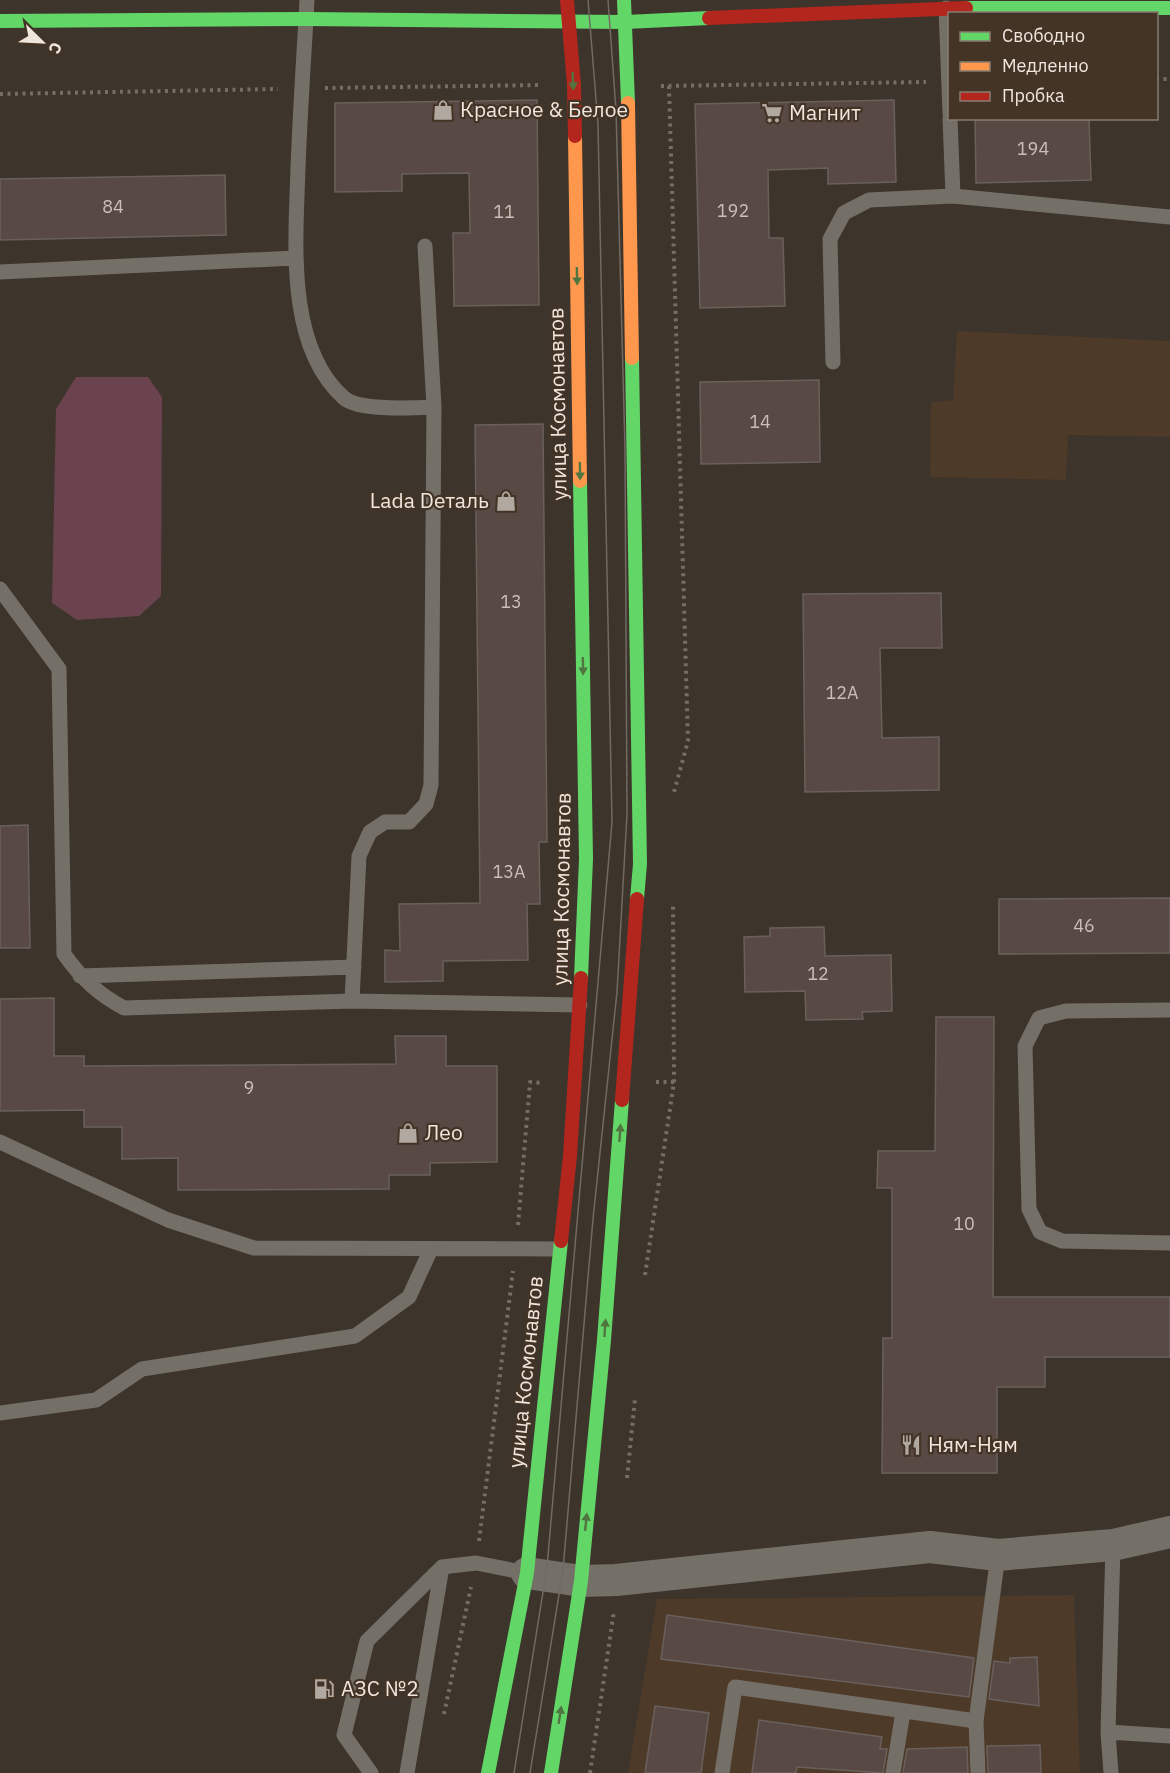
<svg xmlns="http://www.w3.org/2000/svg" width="1170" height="1773" font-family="'IBM Plex Sans',sans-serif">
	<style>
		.built { fill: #4d3a29 }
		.green { fill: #6a434e }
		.building { fill: #594944; stroke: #69605c; stroke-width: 1.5 }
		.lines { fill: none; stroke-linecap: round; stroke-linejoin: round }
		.path { stroke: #736e67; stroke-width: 4; stroke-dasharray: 3 4.5; stroke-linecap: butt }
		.lane { stroke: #747068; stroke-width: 15 }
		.street { stroke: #747068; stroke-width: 32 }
		.fast { stroke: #63d668; stroke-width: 14 }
		.slow { stroke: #ff974d; stroke-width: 14 }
		.jam { stroke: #b3261e; stroke-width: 14 }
		.tram { stroke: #716b64; stroke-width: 1.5 }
		.oneway { fill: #507540 }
		.labels { text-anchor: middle; stroke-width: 4.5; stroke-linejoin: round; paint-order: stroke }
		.number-label { font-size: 18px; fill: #cabfb8 }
		.poi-label { font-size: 21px; fill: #f0e6de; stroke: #433426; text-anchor: start }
		.street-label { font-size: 21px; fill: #f0e6de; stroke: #433426 }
	</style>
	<rect width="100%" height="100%" fill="#3d342c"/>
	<path class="built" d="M 957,331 L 1170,341 L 1170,437 L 1068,435 L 1066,480 L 930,477 L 931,402 L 953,400 Z
		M 1074,1595 L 1080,1773 L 628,1773 L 657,1599 Z"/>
	<path class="green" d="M 76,377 L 148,377 L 162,397 L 161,596 L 139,616 L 77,620 L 52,603 L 56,409 Z"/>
	<path class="building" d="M 537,100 L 539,305 L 454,306 L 453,233 L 470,233 L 469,173 L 402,174 L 402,191 L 335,192 L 335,103 Z
		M 894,100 L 896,182 L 828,184 L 828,168 L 768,170 L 769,238 L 783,238 L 785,306 L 700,308 L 695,104 Z
		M 975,118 L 1089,118 L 1091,180 L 976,183 Z
		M 225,175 L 226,235 L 0,240 L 0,179 Z
		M 819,380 L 820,462 L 701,464 L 700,382 Z
		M 543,424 L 547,842 L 539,842 L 540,904 L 527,904 L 528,960 L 443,961 L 443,981 L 385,982 L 385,950 L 400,951 L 399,904 L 480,903 L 475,425 Z
		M 941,593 L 942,648 L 880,648 L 882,738 L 939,737 L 939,790 L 805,792 L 803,594 Z
		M 28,825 L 30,948 L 0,948 L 0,826 Z
		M 1170,898 L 1170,953 L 999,954 L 999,899 Z
		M 824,927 L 825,956 L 891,955 L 892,1011 L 862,1012 L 863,1019 L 806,1020 L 805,991 L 745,992 L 744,937 L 770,936 L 770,928 Z
		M 54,998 L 54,1056 L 84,1056 L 84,1066 L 396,1064 L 395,1036 L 446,1036 L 446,1066 L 497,1066 L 497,1162 L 430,1163 L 430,1175 L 389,1175 L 389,1189 L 178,1190 L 178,1158 L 122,1159 L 122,1127 L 84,1127 L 84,1110 L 0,1111 L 0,999 Z
		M 936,1017 L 994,1017 L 993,1297 L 1170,1297 L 1170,1357 L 1045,1357 L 1045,1387 L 997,1387 L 997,1473 L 882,1473 L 883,1338 L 892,1338 L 892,1188 L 877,1188 L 878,1151 L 935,1151 Z
		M 667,1615 L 974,1658 L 969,1697 L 661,1659 Z
		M 1037,1657 L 1039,1706 L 989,1699 L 994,1661 L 1010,1663 L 1010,1658 Z
		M 655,1706 L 709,1713 L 701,1773 L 645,1773 Z
		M 759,1720 L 882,1737 L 880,1749 L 887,1749 L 883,1773 L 797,1767 L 796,1773 L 752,1773 Z
		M 1040,1745 L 1041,1773 L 988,1773 L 987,1746 Z
		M 967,1747 L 968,1773 L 903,1773 L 907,1749 Z"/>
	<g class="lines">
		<path class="path" d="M 1156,79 L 1170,79
			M 661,86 L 926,82
			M 669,86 L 688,741 L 674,792
			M 325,88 L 542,85
			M 0,94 L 278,89
			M 656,1082 L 674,1082
			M 518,1225 L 530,1082 L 541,1083
			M 645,1275 L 674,1082 L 673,904
			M 627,1478 L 635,1399
			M 479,1541 L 513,1271
			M 444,1714 L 471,1587
			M 590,1773 L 614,1611"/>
		<path class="lane" d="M 307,0 C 304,56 300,112 298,168 C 296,239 285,346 344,398 C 359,411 414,408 434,407
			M 946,8 L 950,114
			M 950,118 L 953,196
			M 0,272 L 295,258
			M 833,362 L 830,239 L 844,213 L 869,200 L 953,196 L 1170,217
			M 0,589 L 59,669 L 64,954 C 81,978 98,994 124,1008 L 352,1001 L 580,1005
			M 80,976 L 354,967
			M 352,1001 L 359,856 L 370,832 L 385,822 L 409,822 L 426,804 L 431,785 L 434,407 L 425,246
			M 1170,1010 L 1066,1011 L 1039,1018 L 1025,1046 L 1029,1209 L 1040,1232 L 1062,1241 L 1170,1243
			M 0,1142 L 168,1220 L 254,1248 L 559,1249
			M 0,1413 L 96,1400 L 142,1369 L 355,1336 L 409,1297 L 431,1249
			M 1108,1732 L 1170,1736
			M 371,1773 L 344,1735 L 367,1641 L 442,1567 L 476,1563 L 527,1573
			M 407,1773 L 442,1567
			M 722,1773 L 735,1687 L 976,1721
			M 893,1773 L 903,1712
			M 978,1773 L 976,1721 L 998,1555
			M 1111,1773 L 1108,1732 L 1113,1545"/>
		<path class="street" d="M 527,1573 L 581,1581 L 616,1580 L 930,1547 L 998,1555 L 1113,1545 L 1170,1532"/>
		<path class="fast" d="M 624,0 L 628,103
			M 966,8 L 1170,8
			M 0,21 L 306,19 L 626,22 L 709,18
			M 632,358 L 640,864 L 637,899
			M 580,481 L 586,859 L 581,978
			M 488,1773 L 527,1573 L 561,1241
			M 551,1773 L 581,1581 L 604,1340 L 622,1100"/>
		<path class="slow" d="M 628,103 L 632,358
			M 575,136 L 580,481"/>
		<path class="jam" d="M 567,0 L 574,85 L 575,136
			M 709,18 L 966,8
			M 622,1100 L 637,899
			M 561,1241 L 570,1156 L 581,978"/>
		<path class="tram" d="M 514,1773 L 547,1567 L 612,822 L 598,124 L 588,0
			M 530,1773 L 563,1570 L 593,1219 L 617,992 L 627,814 L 625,448 L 616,110 L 608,0"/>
	</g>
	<defs><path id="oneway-solid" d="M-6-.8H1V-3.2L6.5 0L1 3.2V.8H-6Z" transform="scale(1.5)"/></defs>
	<g class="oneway">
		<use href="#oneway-solid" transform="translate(573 81) rotate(87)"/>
		<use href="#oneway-solid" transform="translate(577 276) rotate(89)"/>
		<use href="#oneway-solid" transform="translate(580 471) rotate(89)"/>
		<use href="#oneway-solid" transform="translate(583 666) rotate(89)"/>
		<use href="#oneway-solid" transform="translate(620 1133) rotate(-86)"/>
		<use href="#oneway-solid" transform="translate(605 1328) rotate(-86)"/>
		<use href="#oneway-solid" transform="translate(586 1522) rotate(-84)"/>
		<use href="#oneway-solid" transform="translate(560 1715) rotate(-81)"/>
	</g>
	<defs>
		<g id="shop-bare" transform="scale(1.62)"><path d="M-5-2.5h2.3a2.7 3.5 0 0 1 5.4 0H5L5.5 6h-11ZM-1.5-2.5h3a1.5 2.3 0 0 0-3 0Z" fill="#b1a8a0" stroke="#433426" stroke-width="2.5" paint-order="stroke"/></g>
		<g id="supermarket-bare" transform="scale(1.62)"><path d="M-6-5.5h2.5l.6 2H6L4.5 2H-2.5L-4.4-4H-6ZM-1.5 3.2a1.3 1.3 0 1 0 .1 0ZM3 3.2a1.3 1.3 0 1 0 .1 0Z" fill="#b1a8a0" stroke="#433426" stroke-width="2.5" paint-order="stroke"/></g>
		<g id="restaurant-bare" transform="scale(1.62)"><path d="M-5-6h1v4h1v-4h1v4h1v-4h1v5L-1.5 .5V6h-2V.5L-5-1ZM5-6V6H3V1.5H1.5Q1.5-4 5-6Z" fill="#b1a8a0" stroke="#433426" stroke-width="2.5" paint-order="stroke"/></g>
		<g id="fuel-bare" transform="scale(1.62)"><path d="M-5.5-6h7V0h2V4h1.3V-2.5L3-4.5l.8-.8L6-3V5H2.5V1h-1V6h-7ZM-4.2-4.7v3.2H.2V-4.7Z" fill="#b1a8a0" stroke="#433426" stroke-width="2.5" paint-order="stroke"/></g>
	</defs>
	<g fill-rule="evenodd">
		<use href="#shop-bare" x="443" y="110"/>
		<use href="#supermarket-bare" x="772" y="113"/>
		<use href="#shop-bare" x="506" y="501"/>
		<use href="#shop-bare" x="408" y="1133"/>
		<use href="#restaurant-bare" x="911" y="1445"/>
		<use href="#fuel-bare" x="324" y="1689"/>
	</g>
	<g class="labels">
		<g class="number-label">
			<text x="1033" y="155">194</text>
			<text x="113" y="213">84</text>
			<text x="733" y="217">192</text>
			<text x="504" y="218">11</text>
			<text x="760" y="428">14</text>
			<text x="511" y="608">13</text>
			<text x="842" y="699">12А</text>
			<text x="509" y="878">13А</text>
			<text x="1084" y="932">46</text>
			<text x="818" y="980">12</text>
			<text x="249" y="1094">9</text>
			<text x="964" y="1230">10</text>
		</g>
		<g class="poi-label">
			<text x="460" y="117">Красное &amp; Белое</text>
			<text x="789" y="120">Магнит</text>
			<text x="489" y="508" text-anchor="end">Lada Dеталь</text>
			<text x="425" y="1140">Лео</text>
			<text x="928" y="1452">Ням-Ням</text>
			<text x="341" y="1696">АЗС №2</text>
		</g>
		<g class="street-label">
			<text transform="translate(558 404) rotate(-91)" y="7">улица Космонавтов</text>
			<text transform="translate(562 889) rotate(-89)" y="7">улица Космонавтов</text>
			<text transform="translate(526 1372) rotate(-84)" y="7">улица Космонавтов</text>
		</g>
	</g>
	<rect x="948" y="12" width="210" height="108" fill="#433426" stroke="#887b70" stroke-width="1.5"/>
	<rect x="960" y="32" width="30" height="9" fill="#63d668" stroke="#887b70" stroke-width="1.5"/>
	<text x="1002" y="42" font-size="18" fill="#f0e6de">Свободно</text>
	<rect x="960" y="62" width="30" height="9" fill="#ff974d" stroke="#887b70" stroke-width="1.5"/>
	<text x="1002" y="72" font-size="18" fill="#f0e6de">Медленно</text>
	<rect x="960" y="92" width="30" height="9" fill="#b3261e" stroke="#887b70" stroke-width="1.5"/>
	<text x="1002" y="102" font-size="18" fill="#f0e6de">Пробка</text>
	<g transform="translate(42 42) rotate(114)" stroke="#433426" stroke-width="4.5" paint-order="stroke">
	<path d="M0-4.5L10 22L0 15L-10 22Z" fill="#f0e6de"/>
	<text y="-9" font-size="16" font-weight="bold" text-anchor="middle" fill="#f0e6de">С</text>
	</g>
</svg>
